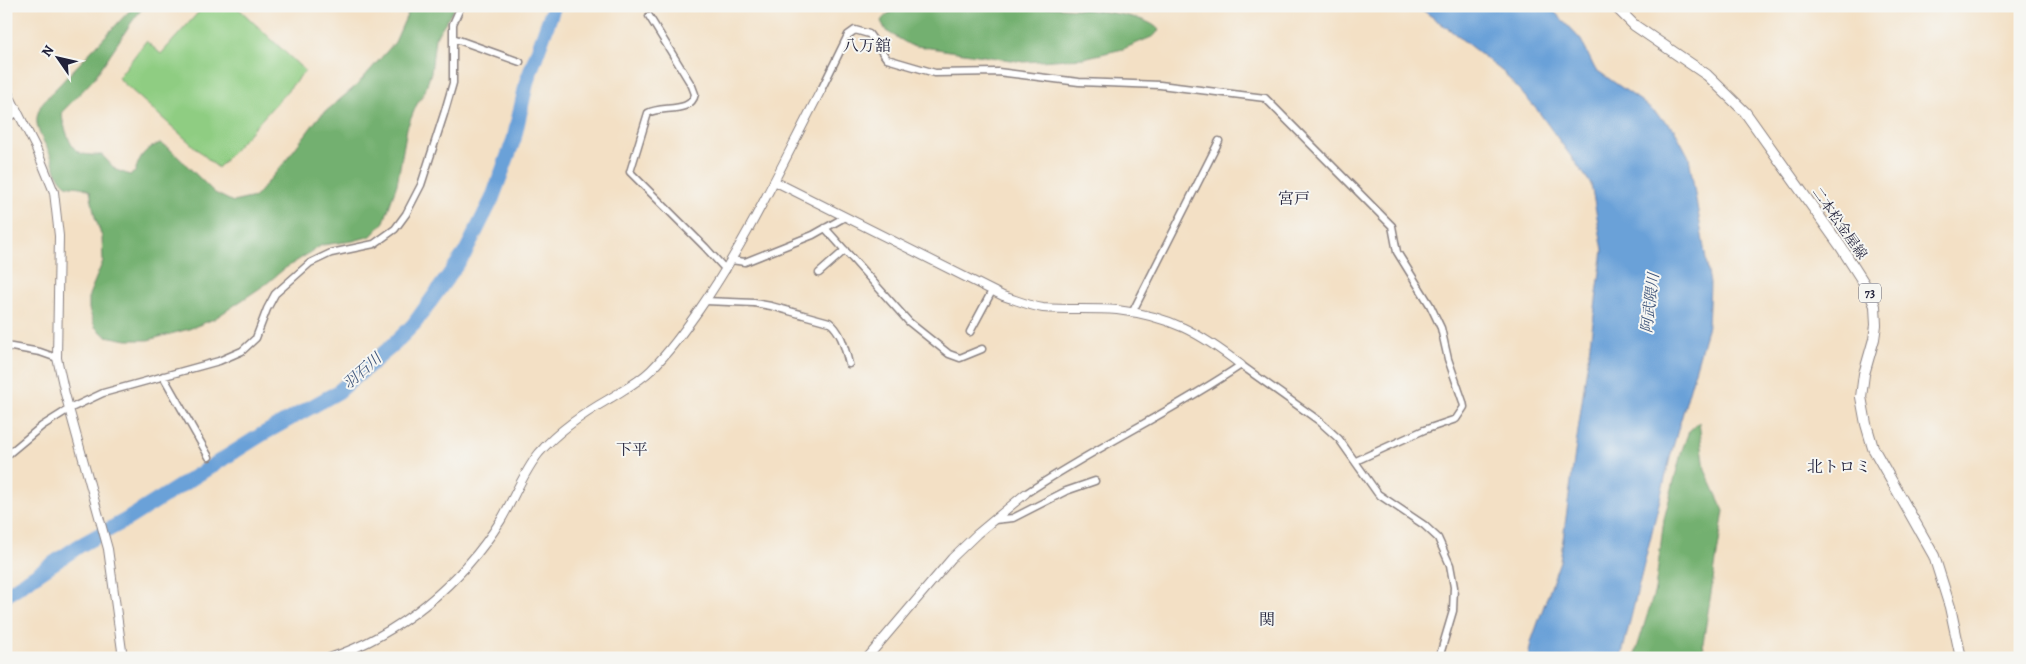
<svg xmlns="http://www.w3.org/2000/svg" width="2026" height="664" font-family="Alegreya,'Noto Serif JP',serif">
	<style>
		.green { fill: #8fcd82; stroke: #58785e }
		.forest { fill: #73b070; stroke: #4a6956 }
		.water { fill: #6ba1d8; stroke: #46628a }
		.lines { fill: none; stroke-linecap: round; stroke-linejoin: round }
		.river { stroke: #6ba1d8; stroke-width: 15 }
		.minor-casing { stroke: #8a8180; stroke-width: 9 }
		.tertiary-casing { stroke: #8a8180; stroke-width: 10 }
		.primary-casing { stroke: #8a8180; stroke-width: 12 }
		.minor { stroke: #fff; stroke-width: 6 }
		.tertiary { stroke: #fff; stroke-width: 8 }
		.primary { stroke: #fff; stroke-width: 10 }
		.labels { text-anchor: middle; stroke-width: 4; stroke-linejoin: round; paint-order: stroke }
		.shield { fill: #f6f6f2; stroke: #626272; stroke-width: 1 }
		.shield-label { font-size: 12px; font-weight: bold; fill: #22223b }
		.street-label { font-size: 14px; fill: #22223b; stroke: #f6f6f2 }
		.water-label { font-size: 15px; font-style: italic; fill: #3f557a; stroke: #f6f6f2 }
		.quarter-label { font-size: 16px; fill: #22223b; stroke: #f6f6f2 }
	</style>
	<rect width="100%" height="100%" fill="#f6f6f2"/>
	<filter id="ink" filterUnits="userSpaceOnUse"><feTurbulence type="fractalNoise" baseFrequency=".02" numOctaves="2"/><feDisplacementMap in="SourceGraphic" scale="10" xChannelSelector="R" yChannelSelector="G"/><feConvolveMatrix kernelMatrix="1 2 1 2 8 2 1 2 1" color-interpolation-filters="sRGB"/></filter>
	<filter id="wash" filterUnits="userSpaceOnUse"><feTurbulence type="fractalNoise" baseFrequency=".0096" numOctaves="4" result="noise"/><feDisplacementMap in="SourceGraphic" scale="20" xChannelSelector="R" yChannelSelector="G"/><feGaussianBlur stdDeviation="1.12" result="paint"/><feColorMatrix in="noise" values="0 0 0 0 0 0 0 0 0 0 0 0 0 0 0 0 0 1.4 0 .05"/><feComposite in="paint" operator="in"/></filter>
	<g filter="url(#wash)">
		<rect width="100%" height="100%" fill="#f3e0c5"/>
		<path class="green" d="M 204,6 L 236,6 L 305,71 L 218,168 L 118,78 L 146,41 L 161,54 Z"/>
		<path class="forest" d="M 134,6 L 144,6 L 131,23 L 93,80 L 63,111 C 61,118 64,124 66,131 C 73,153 79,156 102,155 L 116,170 L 130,175 L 135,172 C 140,155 144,150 160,143 L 171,150 L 215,193 L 233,202 L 255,197 L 284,163 L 318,118 L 357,85 L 395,42 L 411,6 L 456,6 L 435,38 L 431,72 L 425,91 L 416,106 L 407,128 L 397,184 L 384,222 L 371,236 L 353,241 L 322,245 L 284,269 L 266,284 L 214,319 L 189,329 L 148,340 L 127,340 L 106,336 L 95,327 L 89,309 L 89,295 L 103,261 L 102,237 L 95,217 L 90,191 C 80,184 70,188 65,184 C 57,178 54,165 51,156 C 42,136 29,124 43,102 Z
			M 922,6 C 962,6 1137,1 1159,30 L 1154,36 L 1123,49 L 1083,58 L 1024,62 L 910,45 L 886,31 L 881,21 C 891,7 906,7 922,6 Z
			M 1699,422 L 1705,470 L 1724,511 L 1703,643 L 1705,658 L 1634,658 L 1655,590 L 1664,519 L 1682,450 L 1689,431 Z"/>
		<path class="water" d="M 1417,6 L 1549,6 L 1581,40 L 1595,69 L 1641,101 L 1674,129 L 1689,157 L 1710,284 L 1708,326 L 1671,454 L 1621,658 L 1528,658 L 1531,642 L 1560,561 L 1603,250 L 1591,184 L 1538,111 L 1503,72 L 1450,30 Z"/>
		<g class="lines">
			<path class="river" d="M 6,595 L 79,546 L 126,520 L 261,435 L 338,392 L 392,346 L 414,324 L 465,253 L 492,199 L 514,139 L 527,81 L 554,6"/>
		</g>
	</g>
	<g filter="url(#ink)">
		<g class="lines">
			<g class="minor-casing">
				<path id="minor" d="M 649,16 L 692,86 L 695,94 C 691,114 662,105 648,113 L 630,172 L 705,247 L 726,270
					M 453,38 L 520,62
					M 821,90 L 848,35 L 855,30 L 869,34 L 887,59 L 935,73 L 998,72 L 1079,82 L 1160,85 L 1265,98 L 1392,226 L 1397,252 L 1430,305 L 1441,328 L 1448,359 L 1463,402 L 1464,407 L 1456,419 L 1424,430 L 1358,460
					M 6,118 L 18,113
					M 825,228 L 909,322 L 949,354 L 960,358 L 982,349
					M 731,260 L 745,262 L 813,235 L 845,217
					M 819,273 L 845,250
					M 705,301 L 754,303 L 771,306 L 829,322 C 842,332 845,349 849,364
					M 1132,313 L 1219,141
					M 970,332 L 992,291
					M 6,346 L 40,352 L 57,358
					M 163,376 L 209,457
					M 6,456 L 42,426 L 69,409 L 103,393 L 219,361 L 242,351 L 256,338 L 267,309 L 275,294 L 310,263 L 331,253 L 374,244 L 395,229 L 406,214 L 421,185 L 444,114 L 453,83 L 453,24 L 461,6
					M 1025,494 C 1095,447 1172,412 1241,365 L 1318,420 L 1339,439 L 1378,494 L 1424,525 L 1438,538 L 1450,565 L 1454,587 L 1453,611 L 1439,658
					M 994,520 L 1013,518 L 1066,491 L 1095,481"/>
			</g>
			<g class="tertiary-casing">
				<path id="tertiary" d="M 6,89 L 35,146 L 54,192 L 59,236 L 57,358 L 65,394 L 108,549 L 123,658
					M 774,181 L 1003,296 C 1016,300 1030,306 1043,308 C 1068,310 1092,308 1117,310 C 1170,316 1200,333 1241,365
					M 329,658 C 399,635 462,583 501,520 C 514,498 523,473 539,453 C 559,430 583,414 609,399 C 623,390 639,382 651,370 C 669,352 684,331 699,310 C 747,241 782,164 821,90
					M 867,658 L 952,558 L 977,534 L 1025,494"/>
			</g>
			<g class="primary-casing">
				<path id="primary" d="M 1615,6 L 1634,25 L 1707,75 L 1745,112 L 1841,247 L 1869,291 L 1875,306 L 1876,325 L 1874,339 L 1864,374 L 1861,397 L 1866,424 L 1873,448 L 1934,556 L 1950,607 L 1961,658"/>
			</g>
			<use href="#minor" class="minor"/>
			<use href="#tertiary" class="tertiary"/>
			<use href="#primary" class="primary"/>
		</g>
	</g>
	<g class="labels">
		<rect class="shield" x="1859" y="283.5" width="22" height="19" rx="4"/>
		<g class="shield-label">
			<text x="1870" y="297">73</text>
		</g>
		<g class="street-label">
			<text transform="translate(1840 223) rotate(55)" y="5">二本松金屋線</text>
		</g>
		<g class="water-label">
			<text transform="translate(1650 303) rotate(-83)" y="5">阿武隈川</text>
			<text transform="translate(362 371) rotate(-42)" y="5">羽石川</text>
		</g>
		<g class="quarter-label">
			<text x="867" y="51">八万舘</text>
			<text x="1294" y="204">宮戸</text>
			<text x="632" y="455">下平</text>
			<text x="1839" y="472">北トロミ</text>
			<text x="1267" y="625">関</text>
		</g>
	</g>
	<rect width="2026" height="664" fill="none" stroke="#f6f6f2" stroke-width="25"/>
	<g transform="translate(58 58) rotate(304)" stroke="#f6f6f2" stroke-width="4" paint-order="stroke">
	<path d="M0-4L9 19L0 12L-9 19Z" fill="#22223b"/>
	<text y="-8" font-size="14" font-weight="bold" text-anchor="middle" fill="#22223b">N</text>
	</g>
</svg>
